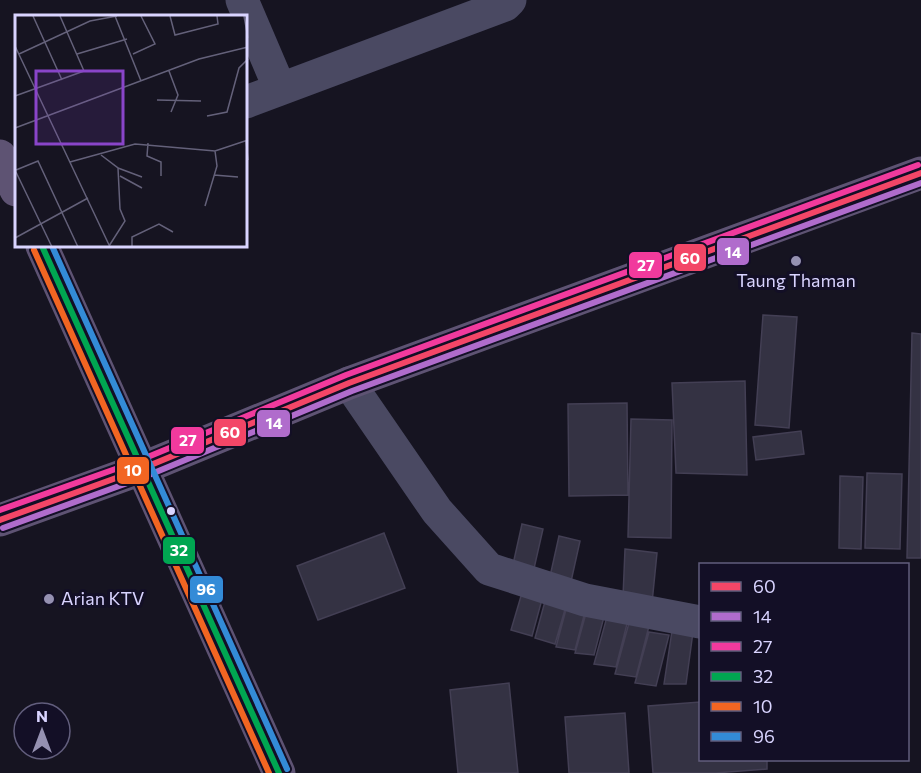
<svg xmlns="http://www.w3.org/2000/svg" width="921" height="773" font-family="Commissioner,sans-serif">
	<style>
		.building { fill: #343243; stroke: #433f54; stroke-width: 1.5 }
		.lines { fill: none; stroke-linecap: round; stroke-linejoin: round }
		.minor { stroke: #4a4962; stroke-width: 33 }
		.major { stroke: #5e5373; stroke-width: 33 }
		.bus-1-casing { stroke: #130f26; stroke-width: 10 }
		.bus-2-casing { stroke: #130f26; stroke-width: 10 }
		.bus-3-casing { stroke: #130f26; stroke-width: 10 }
		.bus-4-casing { stroke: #130f26; stroke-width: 10 }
		.bus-5-casing { stroke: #130f26; stroke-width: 10 }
		.bus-6-casing { stroke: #130f26; stroke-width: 10 }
		.bus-1 { stroke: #f34667; stroke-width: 6 }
		.bus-2 { stroke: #b06ccc; stroke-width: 6 }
		.bus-3 { stroke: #f13a9d; stroke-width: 6 }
		.bus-4 { stroke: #00a651; stroke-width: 6 }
		.bus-5 { stroke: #f26522; stroke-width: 6 }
		.bus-6 { stroke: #338bd7; stroke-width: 6 }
		.poi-dot { fill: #9591b1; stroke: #130f26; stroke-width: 2 }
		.bus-dot { fill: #d9d4ff; stroke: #130f26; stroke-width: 2 }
		.labels { text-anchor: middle; stroke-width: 6; stroke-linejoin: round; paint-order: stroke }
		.poi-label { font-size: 18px; fill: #d9d4ff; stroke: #130f26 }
		.inset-road { fill: none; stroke: #64617a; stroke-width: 1.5 }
		.view { fill: #8945c9; fill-opacity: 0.15; stroke: #8945c9; stroke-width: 3 }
		.inset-edge { fill: none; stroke: #d9d4ff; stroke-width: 3 }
		.line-badge { stroke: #130f26; stroke-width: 2 }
		.badge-label { font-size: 16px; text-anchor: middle; font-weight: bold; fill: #fff }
	</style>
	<rect width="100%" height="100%" fill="#161421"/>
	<path class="building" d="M 763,315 L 797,317 L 789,428 L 755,425 Z
		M 912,333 L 921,334 L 921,558 L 907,558 Z
		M 745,381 L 747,475 L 676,473 L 672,383 Z
		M 627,403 L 628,495 L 569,496 L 568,404 Z
		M 631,419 L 672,420 L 671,538 L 628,537 Z
		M 801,431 L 804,454 L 756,460 L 753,437 Z
		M 867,473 L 902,474 L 900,549 L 865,548 Z
		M 840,476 L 863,477 L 861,549 L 839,548 Z
		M 522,524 L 543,529 L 533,573 L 512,569 Z
		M 384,533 L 405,588 L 318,620 L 297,566 Z
		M 559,536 L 580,541 L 570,586 L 549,581 Z
		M 625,549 L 657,553 L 652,603 L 623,597 Z
		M 524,586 L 544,592 L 532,636 L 511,630 Z
		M 547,594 L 568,599 L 555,644 L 535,638 Z
		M 568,602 L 587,604 L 575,650 L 556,647 Z
		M 588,606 L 606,609 L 594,655 L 575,653 Z
		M 608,613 L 629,616 L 616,667 L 594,664 Z
		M 629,623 L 649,626 L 636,677 L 615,674 Z
		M 672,631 L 693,632 L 686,684 L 664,684 Z
		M 649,632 L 669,635 L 656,686 L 635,683 Z
		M 509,683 L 518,773 L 458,773 L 450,690 Z
		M 700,702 L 700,760 L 767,760 L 767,769 L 715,773 L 653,773 L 648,706 Z
		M 625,713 L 629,773 L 569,773 L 565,717 Z"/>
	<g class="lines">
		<path class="minor" d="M 242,0 L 280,89
			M 246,102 L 505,5 L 510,0
			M 349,383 L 437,511 L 489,569 L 585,600 L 700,622"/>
		<path class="major" d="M 0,156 L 16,190
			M 42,246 L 279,773
			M 0,520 L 141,469 L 349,383 L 921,173"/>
		<g class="bus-1-casing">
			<path id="bus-1" d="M 0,520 L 141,469 L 349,383 L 921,173"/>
		</g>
		<g class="bus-2-casing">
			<path id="bus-2" d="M 3,528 L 144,477 L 352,391 L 921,183"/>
		</g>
		<g class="bus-3-casing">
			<path id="bus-3" d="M 0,510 L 138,461 L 346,375 L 918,165"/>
		</g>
		<g class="bus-4-casing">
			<path id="bus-4" d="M 42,246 L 279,773"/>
		</g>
		<g class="bus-5-casing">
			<path id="bus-5" d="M 34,250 L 269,773"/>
		</g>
		<g class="bus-6-casing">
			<path id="bus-6" d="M 52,246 L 287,769"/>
		</g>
		<use href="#bus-1" class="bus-1"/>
		<use href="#bus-2" class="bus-2"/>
		<use href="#bus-3" class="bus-3"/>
		<use href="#bus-4" class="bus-4"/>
		<use href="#bus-5" class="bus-5"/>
		<use href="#bus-6" class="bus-6"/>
	</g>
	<g class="poi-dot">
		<circle cx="796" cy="261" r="6"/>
		<circle cx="49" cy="599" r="6"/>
	</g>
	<circle class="bus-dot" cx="171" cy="511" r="5"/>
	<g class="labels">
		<g class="poi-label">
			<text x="796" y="287">Taung Thaman</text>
			<text x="61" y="605" text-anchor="start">Arian KTV</text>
		</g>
	</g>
	<g transform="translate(15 15)">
		<rect width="232" height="232" fill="#161421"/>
		<path class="inset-road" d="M 18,1 L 47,65M 100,1 L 126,66M 155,1 L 160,20 L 203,9 L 202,1M 229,1 L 233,23M 0,31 L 95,232M 4,39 L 75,6 L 102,1M 62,39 L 112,24M 118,39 L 140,29 L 126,1M 154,56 L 163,80 L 156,97M 0,81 L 69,56 L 45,1M 142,85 L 186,86M 192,101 L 212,97 L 224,53 L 233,44M 0,113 L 184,44 L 233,32M 231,125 L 233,145M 133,128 L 132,141 L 146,147 L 146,161M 86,140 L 103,153 L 105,194 L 110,206 L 94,231M 55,147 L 120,129 L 200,136 L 233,125M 103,153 L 127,162M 0,155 L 37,232M 1,155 L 23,146 L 63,232M 199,160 L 223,162M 105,161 L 127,173M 190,191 L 202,151 L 200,136M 0,223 L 73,183M 117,232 L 117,222 L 144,209 L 158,217"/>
		<path class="view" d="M 21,56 L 108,56 L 108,129 L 21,129 Z"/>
		<rect width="232" height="232" class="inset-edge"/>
	</g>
	<g class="line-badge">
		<rect x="716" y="237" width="34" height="29" rx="6" fill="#b06ccc"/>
		<rect x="673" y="243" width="34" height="29" rx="6" fill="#f34667"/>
		<rect x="628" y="251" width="35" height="28" rx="6" fill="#f13a9d"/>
		<rect x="256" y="409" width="35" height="29" rx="6" fill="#b06ccc"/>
		<rect x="213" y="418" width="34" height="29" rx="6" fill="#f34667"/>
		<rect x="170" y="426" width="35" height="29" rx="6" fill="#f13a9d"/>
		<rect x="116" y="456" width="34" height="29" rx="6" fill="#f26522"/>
		<rect x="162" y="536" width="34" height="29" rx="6" fill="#00a651"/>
		<rect x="189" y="575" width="35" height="29" rx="6" fill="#338bd7"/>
	</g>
	<g class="badge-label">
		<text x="733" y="258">14</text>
		<text x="690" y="264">60</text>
		<text x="646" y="271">27</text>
		<text x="274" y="429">14</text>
		<text x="230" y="438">60</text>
		<text x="188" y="446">27</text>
		<text x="133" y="476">10</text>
		<text x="179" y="556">32</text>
		<text x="206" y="595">96</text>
	</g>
	<rect x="699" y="563" width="210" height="198" fill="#130f26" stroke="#625e7d" stroke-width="1.5"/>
	<rect x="711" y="582" width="30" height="9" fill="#f34667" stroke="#625e7d" stroke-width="1.5"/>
	<text x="753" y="593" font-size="18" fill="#d9d4ff">60</text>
	<rect x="711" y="612" width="30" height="9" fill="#b06ccc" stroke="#625e7d" stroke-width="1.5"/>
	<text x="753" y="623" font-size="18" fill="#d9d4ff">14</text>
	<rect x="711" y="642" width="30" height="9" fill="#f13a9d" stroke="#625e7d" stroke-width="1.5"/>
	<text x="753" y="653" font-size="18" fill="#d9d4ff">27</text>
	<rect x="711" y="672" width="30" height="9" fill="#00a651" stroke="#625e7d" stroke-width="1.5"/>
	<text x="753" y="683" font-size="18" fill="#d9d4ff">32</text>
	<rect x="711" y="702" width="30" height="9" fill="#f26522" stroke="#625e7d" stroke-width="1.5"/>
	<text x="753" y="713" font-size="18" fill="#d9d4ff">10</text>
	<rect x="711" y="732" width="30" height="9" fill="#338bd7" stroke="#625e7d" stroke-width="1.5"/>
	<text x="753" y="743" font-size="18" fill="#d9d4ff">96</text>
	<g transform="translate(42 731)"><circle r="28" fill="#130f26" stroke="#625e7d" stroke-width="1.5"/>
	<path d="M0-4.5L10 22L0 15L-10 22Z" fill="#9591b1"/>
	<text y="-9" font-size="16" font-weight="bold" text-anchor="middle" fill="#d9d4ff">N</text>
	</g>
</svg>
